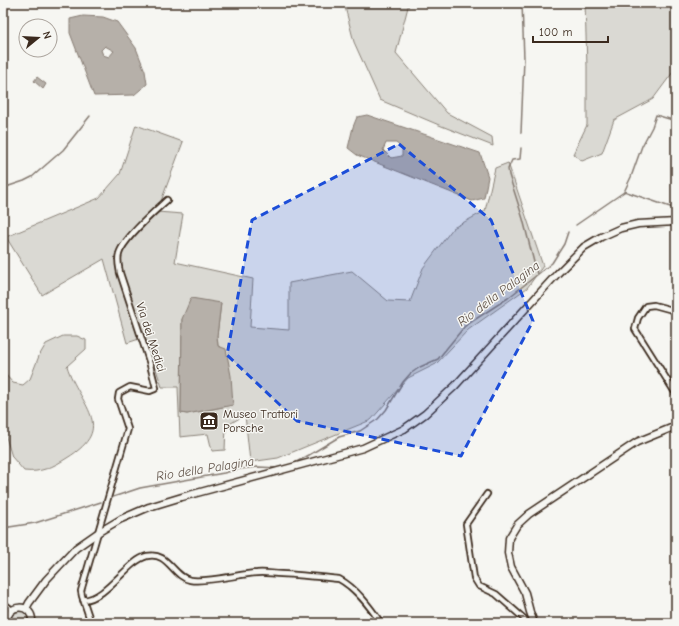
<svg xmlns="http://www.w3.org/2000/svg" width="679" height="626" font-family="'Comic Neue',sans-serif">
	<style>
		.green { fill: #dad9d3; stroke: #8a8278; fill-rule: evenodd }
		.water { fill: #b6b0a9; stroke: #857a71; fill-rule: evenodd }
		.lines { fill: none; stroke-linecap: round; stroke-linejoin: round }
		.stream { stroke: #857a71; stroke-width: 1.5 }
		.street-casing { stroke: #3b2a1e; stroke-width: 8 }
		.secondary-casing { stroke: #3b2a1e; stroke-width: 9 }
		.street { stroke: #f6f6f2; stroke-width: 4.5 }
		.secondary { stroke: #f6f6f2; stroke-width: 6 }
		.marked { fill: #1d4ed8; fill-opacity: 0.2; stroke: #1d4ed8; stroke-width: 3; stroke-dasharray: 8 5; stroke-linejoin: round }
		.labels { text-anchor: middle; stroke-width: 3; stroke-linejoin: round; paint-order: stroke }
		.street-label { font-size: 12px; fill: #3b2a1e; stroke: #f6f6f2 }
		.poi-label { font-size: 12px; fill: #3b2a1e; stroke: #f6f6f2; text-anchor: start }
		.water-label { font-size: 13px; font-style: italic; fill: #605248; stroke: #f6f6f2 }
	</style>
	<rect width="100%" height="100%" fill="#f6f6f2"/>
	<filter id="ink" filterUnits="userSpaceOnUse"><feTurbulence type="fractalNoise" baseFrequency=".025" numOctaves="2"/><feDisplacementMap in="SourceGraphic" scale="8" xChannelSelector="R" yChannelSelector="G"/><feConvolveMatrix kernelMatrix="1 2 1 2 8 2 1 2 1" color-interpolation-filters="sRGB"/></filter>
	<g filter="url(#ink)">
		<path class="green" d="M 344,3 L 409,3 L 396,53 L 447,113 L 492,137 L 493,146 L 439,125 L 380,100 L 354,42 Z
			M 585,3 L 676,3 L 676,68 L 653,99 L 614,120 L 602,153 L 582,161 L 573,154 L 587,125 L 587,67 Z
			M 136,125 L 183,142 L 157,212 L 183,214 L 175,262 L 253,279 L 250,327 L 289,330 L 289,283 L 352,271 L 388,301 L 410,302 L 423,268 L 453,228 L 485,211 L 495,168 L 508,163 L 543,266 L 527,288 L 468,330 L 436,364 L 408,378 L 371,420 L 278,458 L 250,462 L 245,415 L 226,426 L 225,450 L 212,451 L 208,434 L 180,437 L 178,387 L 162,387 L 145,337 L 127,343 L 104,259 L 42,295 L 6,237 L 99,198 L 120,174 ZM 221,303 L 217,336 L 218,346 L 233,405 L 187,414 L 181,413 L 182,319 Z
			M 63,336 L 77,336 L 86,340 L 86,349 L 67,366 C 79,405 118,427 67,458 C 53,467 41,473 24,471 L 12,457 L 3,427 L 3,372 L 13,383 L 23,385 L 30,379 L 39,356 L 46,344 Z
			M 20,610 L 28,613 L 30,623 L 10,623 C 10,615 12,612 20,610 Z"/>
		<path class="water" d="M 83,16 L 103,17 L 117,22 L 136,48 L 145,71 L 147,84 L 134,95 L 94,96 L 70,33 L 70,19 ZM 105,46 L 114,51 L 109,57 L 103,55 L 101,50 Z
			M 37,77 L 46,84 L 43,89 L 34,81 Z
			M 367,115 L 480,153 L 488,177 L 484,198 L 472,201 L 357,155 L 348,148 L 353,127 L 357,117 ZM 386,143 L 396,143 L 402,148 L 402,156 L 391,158 L 383,150 Z
			M 191,298 L 221,303 L 217,336 L 218,346 L 226,349 L 231,376 L 233,405 L 187,414 L 181,413 L 182,319 Z"/>
		<g class="lines">
			<path class="stream" d="M 521,133 L 524,59 L 522,3
				M 521,148 L 520,159 L 512,160 L 508,169 L 509,175 L 523,219 L 537,274
				M 3,188 L 24,181 L 32,177 L 63,150 L 90,116
				M 624,191 L 676,209
				M 576,225 L 624,192 L 631,177 L 642,146 L 652,127 L 656,115 L 676,121
				M 291,465 L 309,455 L 339,437 L 360,431 L 378,419 L 386,410 L 403,382 L 410,374 L 420,367 L 438,359 L 465,326 L 508,298 L 552,263 L 564,244 L 568,232
				M 113,497 L 140,488 L 224,473 L 239,469 L 258,467 L 279,468
				M 3,528 L 35,523 L 101,502"/>
			<g class="street-casing">
				<path id="street" d="M 676,311 L 654,305 L 646,306 L 638,318 L 635,329 L 676,394
					M 487,494 L 466,524 L 474,578 L 479,586 L 496,594 L 529,623
					M 83,600 C 107,599 127,561 147,556 C 168,551 173,577 190,580 C 207,583 239,574 257,573 C 265,572 273,574 281,574 C 300,575 319,577 339,579 C 356,588 370,607 381,623
					M 3,603 L 12,610
					M 91,623 L 82,596 L 81,591 L 128,429 L 118,399 L 119,393 L 130,387 L 150,391 L 155,389 L 156,388 L 149,361 L 120,273 C 119,267 117,260 119,254 C 123,239 155,211 167,200"/>
			</g>
			<g class="secondary-casing">
				<path id="secondary" d="M 26,609 L 29,603 L 46,580 L 76,548 L 99,532 L 121,519 L 149,507 L 182,497 L 363,448 L 404,429 L 425,414 L 455,386 L 557,274 L 584,247 L 601,237 L 621,228 L 638,224 L 676,222
					M 7,623 C 5,603 34,602 32,623
					M 534,623 L 530,612 L 525,593 L 511,567 L 508,553 L 509,538 L 517,525 L 529,514 L 637,442 L 676,426"/>
			</g>
			<use href="#street" class="street"/>
			<use href="#secondary" class="secondary"/>
		</g>
	</g>
	<path class="marked" d="M 399,144 L 491,220 L 533,321 L 461,456 L 297,421 L 227,355 L 252,220 Z"/>
	<defs>
		<g id="museum-square" transform="scale(1)"><rect x="-9" y="-9" width="18" height="18" rx="4" fill="#3b2a1e" stroke="#f6f6f2"/><path d="M0-6L6-3V-2H-6V-3ZM-5-1h2V3h-2ZM-1-1h2V3h-2ZM3-1h2V3H3ZM-6 4H6V6H-6Z" fill="#fff"/></g>
	</defs>
	<g fill-rule="evenodd">
		<use href="#museum-square" x="209" y="421"/>
	</g>
	<g class="labels">
		<g class="street-label">
			<text transform="translate(151 337) rotate(72)" y="4">Via dei Medici</text>
		</g>
		<g class="poi-label">
			<text x="223" y="418">Museo Trattori<tspan x="223" dy="14">Porsche</tspan></text>
		</g>
		<g class="water-label">
			<text transform="translate(498 293) rotate(-37)" y="5">Rio della Palagina</text>
			<text transform="translate(205 468) rotate(-9)" y="5">Rio della Palagina</text>
		</g>
	</g>
	<rect width="679" height="626" fill="none" stroke="#f6f6f2" stroke-width="16"/>
	<rect x="8" y="8" width="663" height="610" fill="none" stroke="#3b2a1e" stroke-width="1.5" filter="url(#ink)"/>
	<g transform="translate(38 38) rotate(72)"><circle r="19" fill="#f6f6f2" stroke="#aba49d"/>
	<path d="M0-3L7 15L0 10L-7 15Z" fill="#3b2a1e"/>
	<text y="-6" font-size="11" font-weight="bold" text-anchor="middle" fill="#3b2a1e">N</text>
	</g>
	<path d="M533 36v6h75v-6" fill="none" stroke="#3b2a1e" stroke-width="2"/>
	<text x="539" y="36" font-size="12" fill="#3b2a1e" stroke="#f6f6f2" stroke-width="3" paint-order="stroke">100 m</text>
</svg>
